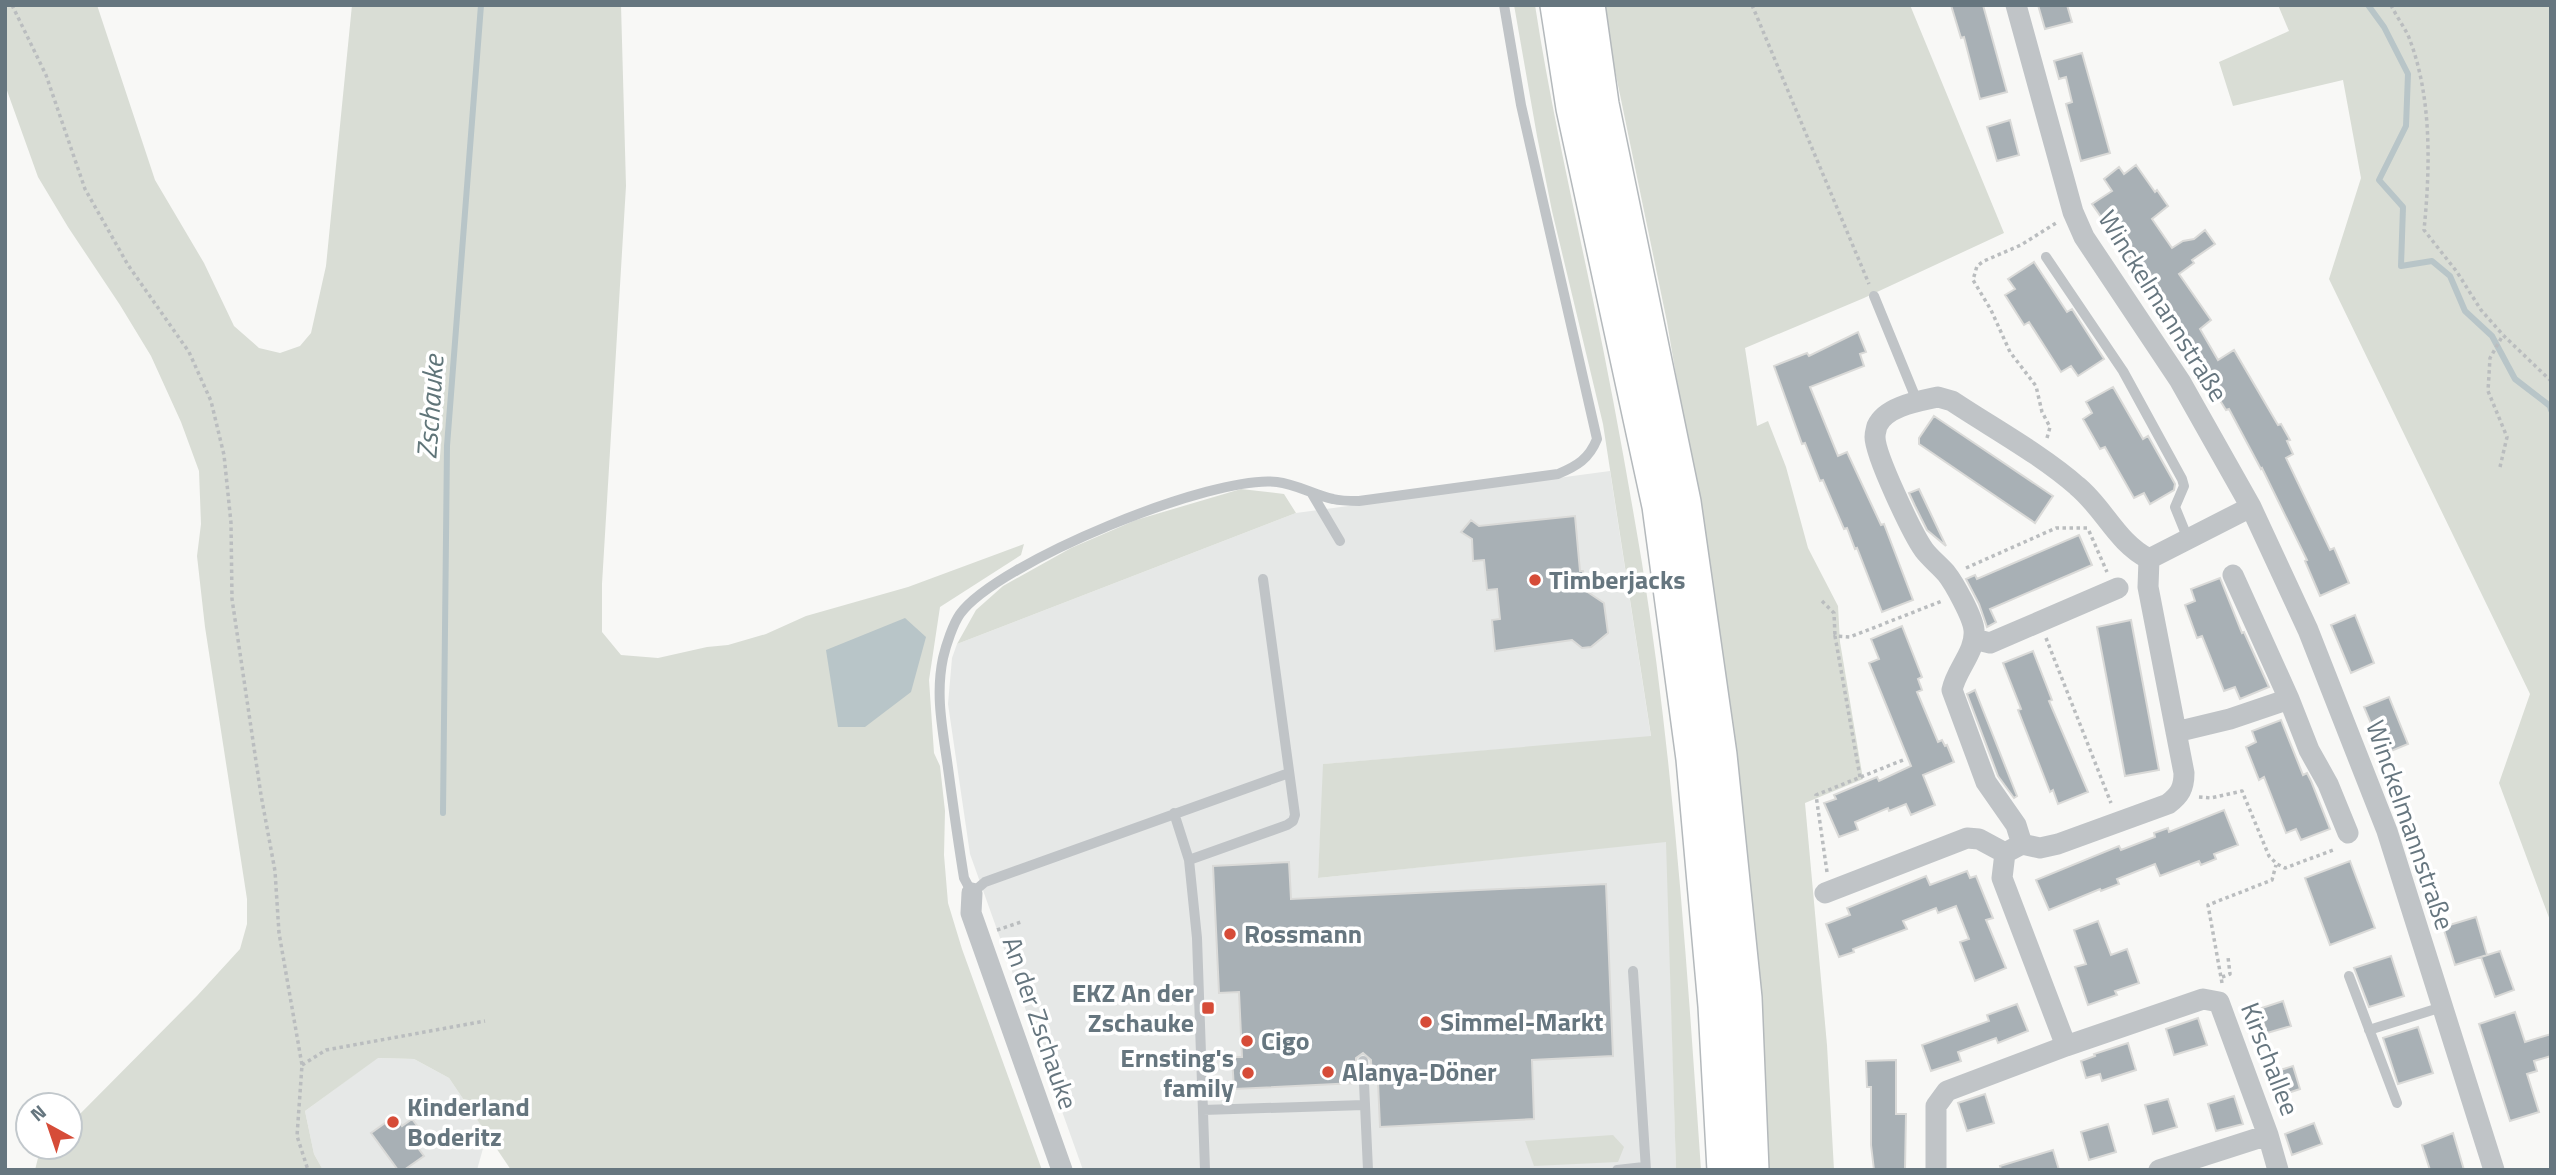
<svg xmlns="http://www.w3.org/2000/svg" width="2556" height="1175" font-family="'Titillium Web',sans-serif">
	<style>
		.built { fill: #e6e8e7 }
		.green { fill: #d9ddd5 }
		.water { fill: #b8c5c8 }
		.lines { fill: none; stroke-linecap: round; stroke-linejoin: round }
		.stream { stroke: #b8c5c8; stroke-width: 6 }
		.building { fill: #a8b0b5; stroke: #dadad8; stroke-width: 2 }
		.primary-casing { stroke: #b4b9bc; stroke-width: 38 }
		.path { stroke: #babdbf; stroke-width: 3.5; stroke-dasharray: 3.5 3.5; stroke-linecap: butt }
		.service { stroke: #c0c4c7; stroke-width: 10 }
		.minor { stroke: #c0c4c7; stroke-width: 21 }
		.primary { stroke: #fff; stroke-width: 35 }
		.poi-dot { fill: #d64c38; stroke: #fff; stroke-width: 2.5 }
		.labels { text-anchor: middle; stroke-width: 7; stroke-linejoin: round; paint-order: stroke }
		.street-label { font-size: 26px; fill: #66767f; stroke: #fff }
		.poi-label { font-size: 26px; font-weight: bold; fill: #66767f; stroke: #fff; text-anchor: start }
		.water-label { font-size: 28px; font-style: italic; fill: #607579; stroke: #fff }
	</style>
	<rect width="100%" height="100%" fill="#f8f8f6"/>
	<path class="built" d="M 1610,471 L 1651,737 L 1324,764 L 1318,878 L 1667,841 L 1676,1170 L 1083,1170 L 970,854 L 948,704 L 952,658 L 957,644 L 1296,513 Z
		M 377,1058 L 414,1059 L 449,1078 L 487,1134 L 477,1170 L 323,1170 L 314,1154 L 305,1111 Z"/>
	<path class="green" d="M 5,5 L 97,5 L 155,180 L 204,263 L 234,326 L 259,348 L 280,353 L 300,346 L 311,333 L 326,266 L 352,5 L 621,5 L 626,186 L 602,584 L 602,632 L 621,655 L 658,658 L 707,647 L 728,645 L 766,634 L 806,616 L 908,587 L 1024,544 L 1021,555 L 940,607 L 929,680 L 934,753 L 940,766 L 945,811 L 944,855 L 948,903 L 962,949 L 1042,1170 L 511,1170 L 449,1078 L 414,1059 L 378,1058 L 305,1111 L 314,1154 L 323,1170 L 35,1170 L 38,1158 L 48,1147 L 70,1147 L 70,1124 L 197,996 L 240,949 L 247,924 L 247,899 L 205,627 L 197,556 L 201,524 L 199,471 L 181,422 L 151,356 L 120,305 L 68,227 L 38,177 L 5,85 Z
		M 1514,5 L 1535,5 C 1550,103 1572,199 1592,295 C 1611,384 1627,474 1642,563 C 1674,764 1687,967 1701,1170 L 1676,1170 L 1666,842 L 1318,878 L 1323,764 L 1651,736 L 1603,424 L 1552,211 L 1537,136 Z
		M 1605,5 L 1910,5 L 2004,233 L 1864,298 L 1745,348 L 1757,426 L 1768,421 L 1786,467 L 1808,548 L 1838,606 L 1840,642 L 1863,779 L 1805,803 L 1827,1045 L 1834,1170 L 1766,1170 L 1695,488 L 1667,322 L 1612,56 Z
		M 2278,5 L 2551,5 L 2551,923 L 2499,783 L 2530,694 L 2329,279 L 2361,178 L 2343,80 L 2233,106 L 2219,62 L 2289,31 Z
		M 1241,489 L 1284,494 L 1296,513 L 957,644 L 976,610 L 1003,586 L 1071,548 L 1136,520 Z
		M 1613,1135 L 1624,1147 L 1618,1162 L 1534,1166 L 1525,1141 Z"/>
	<path class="water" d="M 905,618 L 926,637 L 911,692 L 865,727 L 838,727 L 826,650 Z"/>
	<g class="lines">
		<path class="stream" d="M 2368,5 L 2384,27 L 2408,74 L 2406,126 L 2379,180 L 2403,207 L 2401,266 L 2432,261 L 2450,276 L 2465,311 L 2492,336 L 2515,379 L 2550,406 L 2551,410
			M 443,813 L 447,446 L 481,5"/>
	</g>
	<path class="building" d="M 1951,5 L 1983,5 L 2007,92 L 1980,99 L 1964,37 L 1961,38 Z
		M 2038,5 L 2067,5 L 2072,22 L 2045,29 Z
		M 2082,53 L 2110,153 L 2081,161 L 2066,104 L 2072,102 L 2066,77 L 2059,79 L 2054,61 Z
		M 2010,120 L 2019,155 L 1997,161 L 1987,127 Z
		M 2136,165 L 2155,192 L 2157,190 L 2168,206 L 2152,219 L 2172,248 L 2183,241 L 2194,239 L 2205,230 L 2215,244 L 2192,260 L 2194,263 L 2179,274 L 2211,320 L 2200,329 L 2218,360 L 2234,350 L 2278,425 L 2281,424 L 2290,440 L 2287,441 L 2293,454 L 2286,458 L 2330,550 L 2334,548 L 2349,583 L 2320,596 L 2305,561 L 2307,560 L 2262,468 L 2261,469 L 2229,409 L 2226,410 L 2183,341 L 2186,338 L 2092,204 L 2112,191 L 2104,179 L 2119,167 L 2124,174 Z
		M 2034,262 L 2067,312 L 2072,309 L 2104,359 L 2078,376 L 2071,366 L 2061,372 L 2029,322 L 2024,325 L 2005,295 L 2015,289 L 2008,279 Z
		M 1858,332 L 1866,352 L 1860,354 L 1864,366 L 1810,387 L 1838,456 L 1847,452 L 1881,525 L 1884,524 L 1913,600 L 1882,612 L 1857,548 L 1855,549 L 1847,528 L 1844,529 L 1823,480 L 1820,481 L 1805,443 L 1802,444 L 1774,366 L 1807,353 L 1809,356 Z
		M 2113,387 L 2143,439 L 2148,436 L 2175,484 L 2174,490 L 2150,504 L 2144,493 L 2134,498 L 2105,447 L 2100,449 L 2083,419 L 2092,413 L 2086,402 Z
		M 1934,416 L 2053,496 L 2035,523 L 1919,444 L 1919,438 Z
		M 1919,489 L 1946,546 L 1927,530 L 1915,506 L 1909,493 Z
		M 1575,516 L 1580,571 L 1583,571 L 1586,591 L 1604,603 L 1608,633 L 1591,647 L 1582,648 L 1572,640 L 1495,651 L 1492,620 L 1500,619 L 1497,589 L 1487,590 L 1484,560 L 1473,561 L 1472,539 L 1461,532 L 1471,520 L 1479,526 Z
		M 2079,535 L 2092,565 L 1990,609 L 1996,622 L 1987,627 L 1979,604 L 1966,579 L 1975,575 L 1977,579 Z
		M 2220,578 L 2242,633 L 2244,632 L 2269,687 L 2240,699 L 2235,687 L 2224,691 L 2202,636 L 2197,638 L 2185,605 L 2195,601 L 2191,589 Z
		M 2355,615 L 2374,663 L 2351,673 L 2331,625 Z
		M 2131,620 L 2159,770 L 2125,776 L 2097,627 Z
		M 1902,626 L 1922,677 L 1918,679 L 1922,690 L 1917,692 L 1938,742 L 1942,740 L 1945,746 L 1947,745 L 1954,762 L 1923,775 L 1935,805 L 1911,815 L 1906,804 L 1889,811 L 1888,808 L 1855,822 L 1858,830 L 1839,837 L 1824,803 L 1836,799 L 1834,795 L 1877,777 L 1879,781 L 1911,766 L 1869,663 L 1879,659 L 1871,639 Z
		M 2033,651 L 2052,700 L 2049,701 L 2088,792 L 2058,804 L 2053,790 L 2050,792 L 2018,710 L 2021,709 L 2003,663 Z
		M 1975,690 L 2017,796 L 2014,798 L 1998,776 L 1967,694 Z
		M 2389,697 L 2408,744 L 2384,754 L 2364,707 Z
		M 2281,720 L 2303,775 L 2307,773 L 2311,781 L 2330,829 L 2301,840 L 2296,829 L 2286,833 L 2264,777 L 2259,780 L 2246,747 L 2256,742 L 2252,731 Z
		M 2224,810 L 2238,845 L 2214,854 L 2216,859 L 2201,865 L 2199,861 L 2160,876 L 2155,864 L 2117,879 L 2119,884 L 2101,891 L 2100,889 L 2049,910 L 2036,880 L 2119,846 L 2121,850 L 2155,837 L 2154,833 L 2168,828 L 2169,832 Z
		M 2350,861 L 2375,928 L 2330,945 L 2305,878 Z
		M 1289,862 L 1291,899 L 1606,884 L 1613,1056 L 1532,1060 L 1534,1119 L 1380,1127 L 1378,1082 L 1372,1083 L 1371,1060 L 1363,1053 L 1356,1058 L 1356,1083 L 1234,1089 L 1232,1057 L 1242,1057 L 1239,992 L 1219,993 L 1213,866 Z
		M 1967,871 L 1970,878 L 1976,876 L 1993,918 L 1986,920 L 2006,968 L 1975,981 L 1960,942 L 1969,939 L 1956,906 L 1938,913 L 1936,908 L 1903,921 L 1907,929 L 1853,949 L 1854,952 L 1839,957 L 1826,924 L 1850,915 L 1847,908 L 1926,876 L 1930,885 Z
		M 2476,917 L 2487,955 L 2455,965 L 2443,927 Z
		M 2098,921 L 2111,955 L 2127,949 L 2139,983 L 2115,991 L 2117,995 L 2088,1005 L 2075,967 L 2086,964 L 2074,930 Z
		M 2500,951 L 2514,990 L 2495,997 L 2481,957 Z
		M 2391,956 L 2404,996 L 2369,1007 L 2354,968 Z
		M 2283,1001 L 2291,1026 L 2267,1033 L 2259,1009 Z
		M 2017,1004 L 2028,1031 L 1998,1043 L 1996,1038 L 1958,1052 L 1961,1061 L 1931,1071 L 1922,1045 L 1989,1021 L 1987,1015 Z
		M 2515,1012 L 2525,1042 L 2551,1034 L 2551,1056 L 2534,1061 L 2537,1071 L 2527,1074 L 2539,1112 L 2510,1121 L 2479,1024 Z
		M 2198,1018 L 2207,1045 L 2174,1055 L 2166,1029 Z
		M 2418,1027 L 2433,1073 L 2398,1084 L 2383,1038 Z
		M 2128,1043 L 2136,1070 L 2102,1081 L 2100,1074 L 2086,1078 L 2081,1061 L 2095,1056 L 2094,1054 Z
		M 1896,1060 L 1896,1114 L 1906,1114 L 1905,1170 L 1874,1170 L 1871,1145 L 1871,1087 L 1867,1087 L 1866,1061 Z
		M 2293,1066 L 2300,1089 L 2276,1097 L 2268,1074 Z
		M 1985,1094 L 1994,1123 L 1967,1131 L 1958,1103 Z
		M 2234,1096 L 2243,1124 L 2216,1131 L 2208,1104 Z
		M 2168,1099 L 2177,1127 L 2153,1134 L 2145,1105 Z
		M 395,1116 L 402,1126 L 412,1119 L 425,1136 L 415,1144 L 424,1156 L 404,1170 L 398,1170 L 371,1133 Z
		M 2314,1123 L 2322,1144 L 2292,1155 L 2285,1134 Z
		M 2108,1124 L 2116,1152 L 2089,1160 L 2081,1132 Z
		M 2453,1133 L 2464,1170 L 2430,1170 L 2422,1145 Z
		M 2053,1150 L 2059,1170 L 2001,1170 L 2000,1166 Z"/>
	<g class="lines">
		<g class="primary-casing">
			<path id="primary" d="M 1558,5 L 1574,108 L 1660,506 L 1694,759 L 1716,1006 L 1725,1170
				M 1587,5 L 1601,104 L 1683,502 L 1719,755 L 1744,998 L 1751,1170"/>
		</g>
		<path class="path" d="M 12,5 L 46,75 L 85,189 L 128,265 L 189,352 L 211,401 L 224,455 L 231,523 L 232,599 L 261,795 L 275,871 L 279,933 L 302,1065 L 297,1136 L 308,1170
			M 1752,5 L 1869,284
			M 2391,5 C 2397,18 2407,30 2411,43 C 2432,101 2430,170 2424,230 L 2457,272 L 2481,310 L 2503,335 L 2551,381
			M 2047,438 L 2050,427 L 2042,412 L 2036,386 L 2010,352 L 1991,310 L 1973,280 L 1977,266 L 1984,261 L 2021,245 L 2056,223
			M 2500,467 L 2507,437 L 2488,391 L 2490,358 L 2503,335
			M 2089,531 L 2107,572
			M 1966,568 L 2056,528 L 2088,528
			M 1822,601 L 1834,613 L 1835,636
			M 2046,638 L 2111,803
			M 1860,777 L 1835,636 L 1850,637 L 1942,601
			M 2199,797 L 2211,798 L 2242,791 L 2269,856 L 2277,864 L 2285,868 L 2336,849
			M 1827,872 L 1816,795 L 1903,760
			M 997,930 L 1021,922
			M 2222,977 L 2230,974 L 2228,957
			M 2222,983 L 2208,905 L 2272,880 L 2276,865
			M 302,1065 L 326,1050 L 485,1021"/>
		<path class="service" d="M 2046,257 L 2123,371 L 2182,479 L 2184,486 L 2175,507 L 2188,539
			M 1874,296 L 1917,401
			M 1311,492 L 1340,541
			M 1289,773 L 985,882 L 972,893 L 964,878 C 958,841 953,805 948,768 C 943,731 935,696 943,658 C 946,645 953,624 960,614 C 998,562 1214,474 1277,482 C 1296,484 1314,495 1333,499 C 1341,501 1351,501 1359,501 L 1558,474 C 1577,466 1589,459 1597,439 L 1521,105 L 1504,5
			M 1174,813 L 1189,860 L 1197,938 L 1205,1170
			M 1189,860 L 1287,825 L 1293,821 L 1295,815 L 1263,579
			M 1633,971 L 1646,1170
			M 2349,976 L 2397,1103
			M 2369,1030 L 2442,1007
			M 1363,1061 L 1368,1170
			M 1203,1110 L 1364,1105
			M 1617,1170 L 1644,1167"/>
		<path class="minor" d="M 2016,5 L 2073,212 L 2084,237 L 2180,381 L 2251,507 L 2308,630 L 2387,831 L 2494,1170
			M 1938,397 L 1952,401 C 1991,427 2042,455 2077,486 C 2104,508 2117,543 2149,559 L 2148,587 L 2184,773 C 2184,788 2180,795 2168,804 L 2058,844 L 2040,848 L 2022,844 L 2016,825 L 1986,782 L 1952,690 C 1956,669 1976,652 1974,630 C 1973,617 1954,583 1946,573 C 1939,565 1930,558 1924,550 C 1912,533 1875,455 1875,437 C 1875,433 1876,430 1877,426 C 1886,406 1920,401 1938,397 Z
			M 2149,559 L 2251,507
			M 2233,575 L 2289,699 L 2309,750 L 2328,784 L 2348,833
			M 1974,639 L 1990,643 L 2118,588
			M 2176,732 L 2230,719 L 2289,699
			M 2005,853 L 2002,878 L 2066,1046
			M 972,893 L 971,913 L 1062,1170
			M 1825,893 L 1967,838 L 1979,839 L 2005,853 L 2022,844
			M 1936,1170 L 1936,1106 L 1947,1091 L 2066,1046 L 2203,999 L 2219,1002 L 2268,1135 L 2278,1170
			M 2159,1170 L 2268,1135"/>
		<use href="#primary" class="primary"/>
	</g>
	<g class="poi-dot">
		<circle cx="1535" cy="580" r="7"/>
		<circle cx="1230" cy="934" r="7"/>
		<rect x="1201" y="1001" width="14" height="14" rx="3.5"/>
		<circle cx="1426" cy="1022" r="7"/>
		<circle cx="1247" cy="1041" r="7"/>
		<circle cx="1328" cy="1072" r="7"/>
		<circle cx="1248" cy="1073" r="7"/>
		<circle cx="393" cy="1122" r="7"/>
	</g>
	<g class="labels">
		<g class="street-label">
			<text transform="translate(2163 306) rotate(58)" y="9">Winckelmannstraße</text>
			<text transform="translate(2410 825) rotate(71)" y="9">Winckelmannstraße</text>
			<text transform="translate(1040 1023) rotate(71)" y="9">An der Zschauke</text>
			<text transform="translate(2270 1059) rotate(69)" y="9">Kirschallee</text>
		</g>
		<g class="poi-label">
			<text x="1549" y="589">Timberjacks</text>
			<text x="1244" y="943">Rossmann</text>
			<text x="1194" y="1002" text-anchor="end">EKZ An der<tspan x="1194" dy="30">Zschauke</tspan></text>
			<text x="1440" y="1031">Simmel-Markt</text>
			<text x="1261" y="1050">Cigo</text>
			<text x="1234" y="1067" text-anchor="end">Ernsting's<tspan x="1234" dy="30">family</tspan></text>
			<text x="1342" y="1081">Alanya-Döner</text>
			<text x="407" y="1116">Kinderland<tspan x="407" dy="30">Boderitz</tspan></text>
		</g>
		<g class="water-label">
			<text transform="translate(430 407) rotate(-86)" y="10">Zschauke</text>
		</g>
	</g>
	<rect width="2556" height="1175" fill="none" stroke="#66767f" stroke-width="14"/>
	<g transform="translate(49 1126) rotate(320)"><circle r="33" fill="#ffffff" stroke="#c2c8cc" stroke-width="2"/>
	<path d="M0-5L12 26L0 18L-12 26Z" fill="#d64c38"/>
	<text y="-10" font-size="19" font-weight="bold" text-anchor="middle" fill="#66767f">N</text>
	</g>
</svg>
